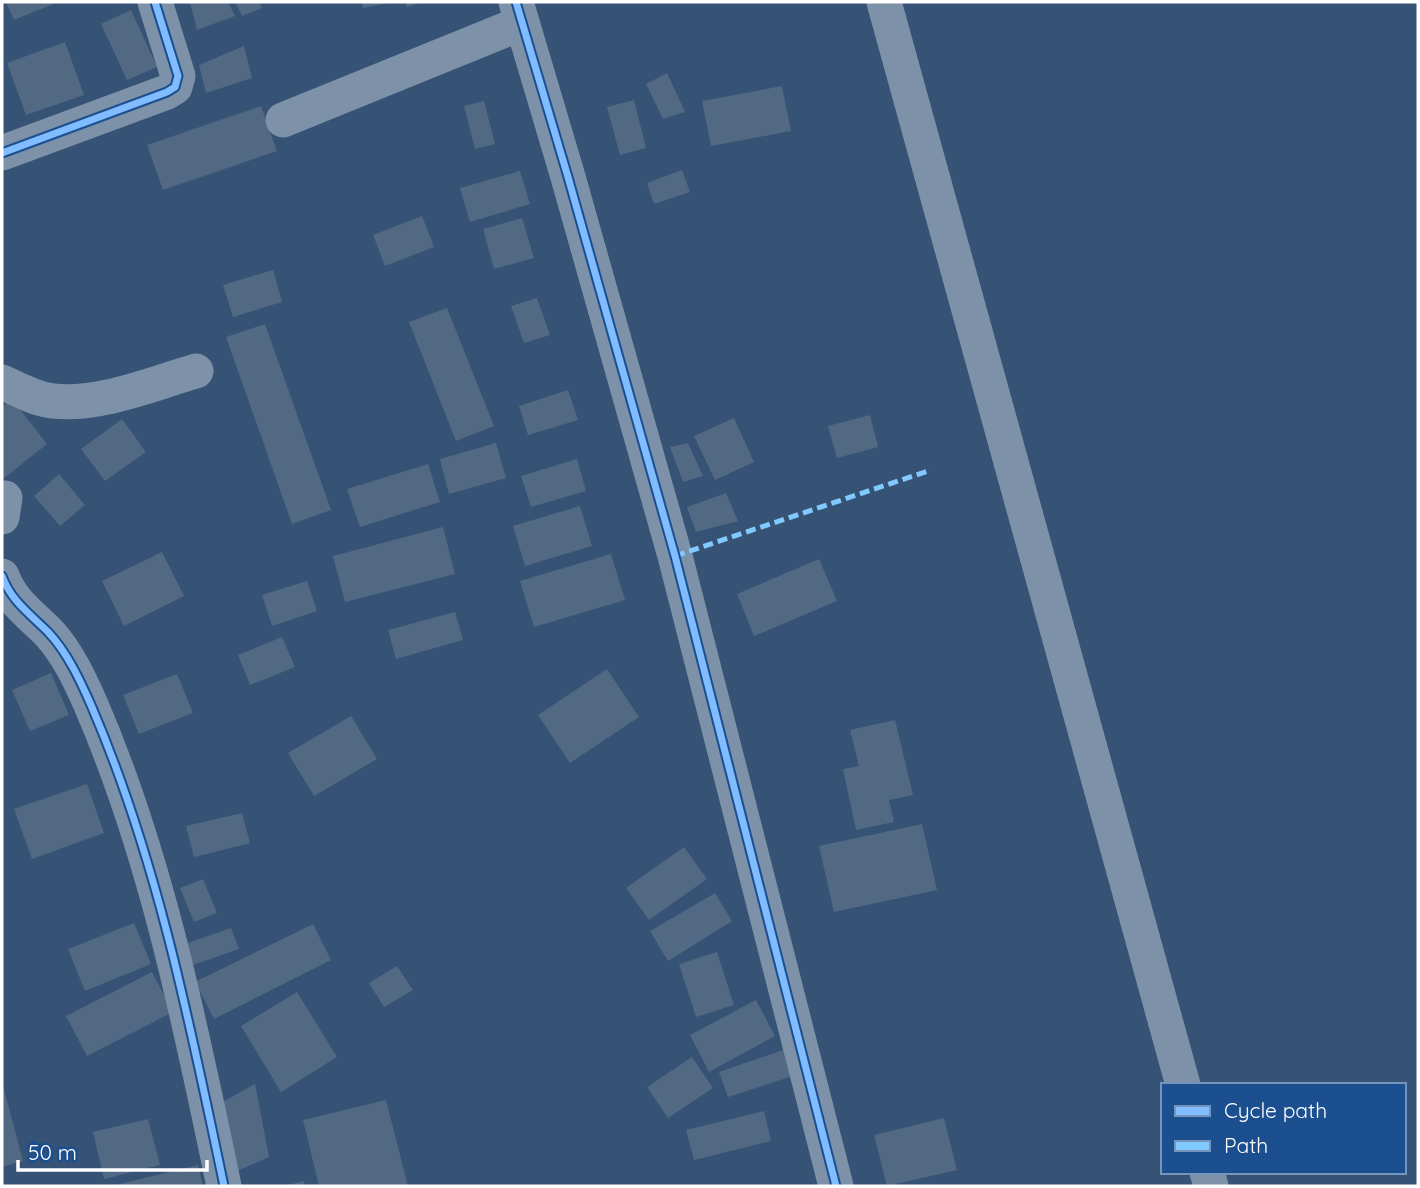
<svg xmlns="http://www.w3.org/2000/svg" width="1420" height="1188" font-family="Quicksand,sans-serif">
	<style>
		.building { fill: #526984 }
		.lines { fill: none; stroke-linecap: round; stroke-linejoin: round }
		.minor { stroke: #7d92a8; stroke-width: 35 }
		.quiet { stroke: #80caff; stroke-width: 5; stroke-dasharray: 10 5; stroke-linecap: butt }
		.cycleway-casing { stroke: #1b4f8f; stroke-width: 11 }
		.cycleway { stroke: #80bcff; stroke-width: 7 }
	</style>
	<rect width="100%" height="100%" fill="#365274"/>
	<path class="building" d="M 6,2 L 58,2 L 14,20 Z
		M 190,2 L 228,2 L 235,16 L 197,30 Z
		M 235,2 L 259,2 L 262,8 L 242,16 Z
		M 361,2 L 388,2 L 388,3 L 363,8 Z
		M 405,2 L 422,2 L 407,7 Z
		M 131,10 L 157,67 L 127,80 L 101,24 Z
		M 65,42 L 84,95 L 26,115 L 7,63 Z
		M 244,46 L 252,78 L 206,93 L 199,65 Z
		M 667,73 L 685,112 L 663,119 L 646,84 Z
		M 782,86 L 791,131 L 711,146 L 702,101 Z
		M 634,100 L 646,148 L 620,155 L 607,107 Z
		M 484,101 L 495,144 L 475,149 L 464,106 Z
		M 261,106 L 277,151 L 163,190 L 147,145 Z
		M 682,170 L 690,192 L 654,204 L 647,183 Z
		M 520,171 L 530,204 L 470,222 L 460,188 Z
		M 422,216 L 434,247 L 385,266 L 373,235 Z
		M 522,218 L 534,258 L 494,269 L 483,229 Z
		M 273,270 L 282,302 L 233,317 L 223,285 Z
		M 537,298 L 550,335 L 524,343 L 511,306 Z
		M 447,308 L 494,426 L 456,441 L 409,322 Z
		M 265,324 L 331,510 L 292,524 L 226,337 Z
		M 568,390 L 578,420 L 528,435 L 519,406 Z
		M 12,399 L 47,444 L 3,479 L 2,407 Z
		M 870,415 L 878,447 L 837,458 L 828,426 Z
		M 734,418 L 754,462 L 715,480 L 694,436 Z
		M 122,419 L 146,452 L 105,481 L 81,449 Z
		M 496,443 L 506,478 L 449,494 L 440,459 Z
		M 688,443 L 703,476 L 683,482 L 670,447 Z
		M 577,459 L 586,491 L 531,507 L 521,476 Z
		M 428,464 L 440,502 L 360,527 L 347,489 Z
		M 59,474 L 85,505 L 60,526 L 34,496 Z
		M 726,493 L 738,521 L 696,532 L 687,507 Z
		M 580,506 L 592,546 L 525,566 L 513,526 Z
		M 443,527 L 455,574 L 345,602 L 333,556 Z
		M 162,552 L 184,596 L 124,626 L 102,581 Z
		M 611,554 L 625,600 L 534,627 L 520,581 Z
		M 819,559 L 837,601 L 754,636 L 737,594 Z
		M 307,581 L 317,611 L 272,626 L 262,595 Z
		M 455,612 L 463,640 L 396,659 L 388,630 Z
		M 282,637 L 295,667 L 250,685 L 238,655 Z
		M 607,669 L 639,717 L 570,763 L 538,715 Z
		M 51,673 L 69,715 L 30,731 L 12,690 Z
		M 177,674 L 193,713 L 139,734 L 123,695 Z
		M 351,716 L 377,759 L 314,796 L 288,753 Z
		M 895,720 L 913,795 L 889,800 L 894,822 L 856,830 L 843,769 L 859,766 L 850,730 Z
		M 87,784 L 104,833 L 32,859 L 14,809 Z
		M 242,813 L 250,843 L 194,857 L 186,826 Z
		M 922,824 L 937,890 L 834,912 L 819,846 Z
		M 684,847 L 707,879 L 649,920 L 626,888 Z
		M 203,879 L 217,913 L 194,922 L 180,888 Z
		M 715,893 L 732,921 L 668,961 L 650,931 Z
		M 134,923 L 151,964 L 85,991 L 68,949 Z
		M 313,924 L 331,960 L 214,1019 L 195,982 Z
		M 231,928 L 239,949 L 193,965 L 185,944 Z
		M 717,952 L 734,1005 L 696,1017 L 679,964 Z
		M 397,966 L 413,990 L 384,1007 L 369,983 Z
		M 152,972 L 173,1012 L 87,1056 L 66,1016 Z
		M 297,992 L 337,1057 L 281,1092 L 241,1026 Z
		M 756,1000 L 775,1036 L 709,1072 L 690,1035 Z
		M 783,1050 L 793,1076 L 728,1097 L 719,1072 Z
		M 692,1057 L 713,1088 L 668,1118 L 647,1087 Z
		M 2,1082 L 23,1161 L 2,1167 Z
		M 255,1084 L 269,1157 L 237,1171 L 219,1104 Z
		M 386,1100 L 408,1186 L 319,1186 L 303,1120 Z
		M 764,1111 L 771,1141 L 694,1160 L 686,1130 Z
		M 944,1118 L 957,1170 L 887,1186 L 874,1135 Z
		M 148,1119 L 160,1165 L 104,1179 L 93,1132 Z
		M 198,1165 L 203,1186 L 117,1186 L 116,1185 Z
		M 304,1181 L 305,1186 L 288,1186 L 288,1185 Z"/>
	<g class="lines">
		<path class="minor" d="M 516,2 L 568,177 L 675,556 L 836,1186
			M 884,2 L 1183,1085
			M 283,120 L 522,23
			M 2,153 L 167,92 L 175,87 L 178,76 L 155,2
			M 2,382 C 17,389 35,399 53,401 C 100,406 151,384 196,371
			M 2,517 L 5,498
			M 2,576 C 11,601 30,614 48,632 C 67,652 80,680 91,705 C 157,858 190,1024 224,1186
			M 1207,1172 L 1211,1186"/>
		<path class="quiet" d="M 675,556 L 931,470"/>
		<g class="cycleway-casing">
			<path id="cycleway" d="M 516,2 L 568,177 L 675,556 L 836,1186
				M 2,153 L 167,92 L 175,87 L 178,76 L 155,2
				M 2,576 C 11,601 30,614 48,632 C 67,652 80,680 91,705 C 157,858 190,1024 224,1186"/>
		</g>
		<use href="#cycleway" class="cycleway"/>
	</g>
	<rect width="1420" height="1188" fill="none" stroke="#ffffff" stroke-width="7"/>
	<rect x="1161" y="1083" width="245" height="91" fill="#1b4f8f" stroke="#7695bc" stroke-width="2"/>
	<rect x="1175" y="1106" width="35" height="10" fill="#80bcff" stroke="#7695bc" stroke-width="2"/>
	<text x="1224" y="1118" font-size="21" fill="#ffffff">Cycle path</text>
	<rect x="1175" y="1141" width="35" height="10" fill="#80caff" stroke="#7695bc" stroke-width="2"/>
	<text x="1224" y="1153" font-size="21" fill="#ffffff">Path</text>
	<path d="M18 1160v10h189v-10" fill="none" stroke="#ffffff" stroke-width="3.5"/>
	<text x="28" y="1160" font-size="21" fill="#ffffff" stroke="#1b4f8f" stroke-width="5" paint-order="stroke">50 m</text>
</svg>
